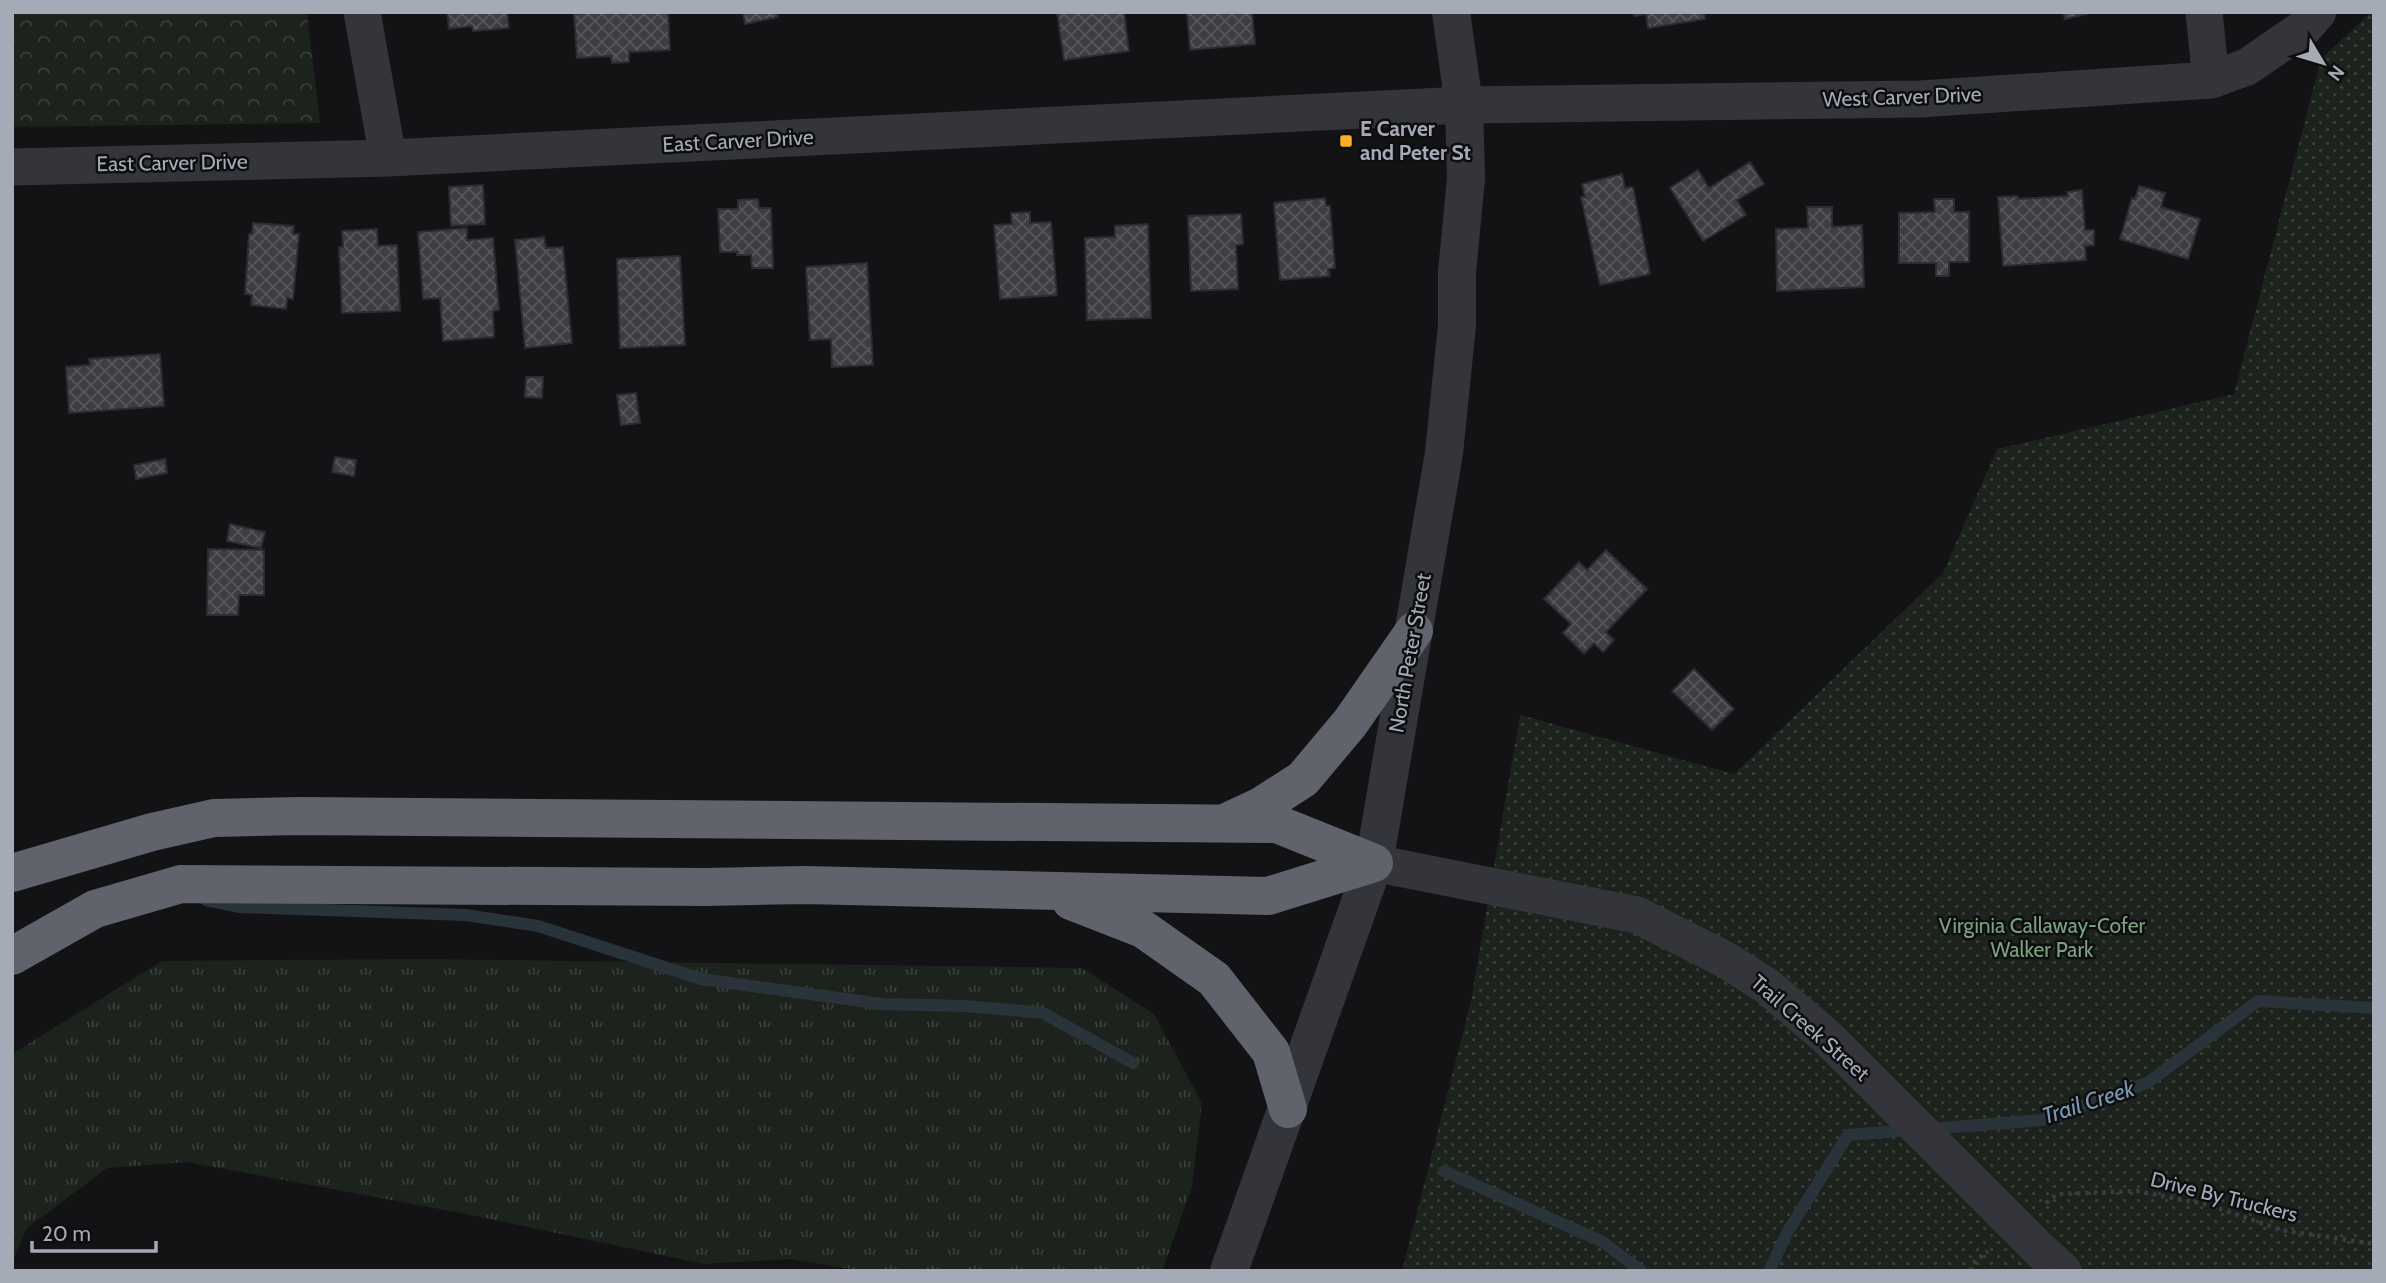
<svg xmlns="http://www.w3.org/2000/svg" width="2386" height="1283" font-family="Cabin,sans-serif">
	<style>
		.grass { fill: url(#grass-tufts) }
		.forest { fill: url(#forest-crowns) }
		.park { fill: url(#park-dots) }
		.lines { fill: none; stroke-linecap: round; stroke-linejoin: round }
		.stream { stroke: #29333a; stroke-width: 12 }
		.building { fill: url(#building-cross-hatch); stroke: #2d2d31; stroke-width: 2 }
		.path { stroke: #3a3c41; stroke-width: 4.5; stroke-dasharray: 3.5 5; stroke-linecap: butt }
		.minor { stroke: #34353a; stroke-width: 37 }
		.tertiary { stroke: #34353a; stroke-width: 38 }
		.motorway { stroke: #60636c; stroke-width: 38 }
		.minor-bridge { stroke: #34353a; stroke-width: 37 }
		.poi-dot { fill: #fbae26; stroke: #0e0e10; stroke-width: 2.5 }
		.labels { text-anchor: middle; stroke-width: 5; stroke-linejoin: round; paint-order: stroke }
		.street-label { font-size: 21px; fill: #a4aab6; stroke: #0e0e10 }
		.poi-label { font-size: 21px; font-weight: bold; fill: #a4aab6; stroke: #0e0e10; text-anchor: start }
		.park-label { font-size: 21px; fill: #7aa27c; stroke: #0e0e10 }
		.water-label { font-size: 23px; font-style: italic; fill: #7999b3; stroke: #0e0e10 }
	</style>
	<defs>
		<pattern id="grass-tufts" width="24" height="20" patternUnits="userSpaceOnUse" patternTransform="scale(1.75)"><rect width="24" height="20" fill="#1b231c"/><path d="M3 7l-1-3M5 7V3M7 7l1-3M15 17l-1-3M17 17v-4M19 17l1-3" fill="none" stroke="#39403b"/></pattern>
		<pattern id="forest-crowns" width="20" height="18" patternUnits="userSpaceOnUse" patternTransform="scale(1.75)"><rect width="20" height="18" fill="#1b231c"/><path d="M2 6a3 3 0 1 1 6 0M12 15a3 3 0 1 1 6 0" fill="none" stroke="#39403b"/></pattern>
		<pattern id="park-dots" width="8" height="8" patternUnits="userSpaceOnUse" patternTransform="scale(1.75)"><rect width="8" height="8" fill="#1b231c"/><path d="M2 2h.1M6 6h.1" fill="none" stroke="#39403b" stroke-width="1.8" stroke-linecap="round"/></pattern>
		<pattern id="building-cross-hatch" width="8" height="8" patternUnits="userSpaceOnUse" patternTransform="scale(1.75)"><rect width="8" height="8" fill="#3d3e42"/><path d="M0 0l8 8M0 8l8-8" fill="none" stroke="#56575b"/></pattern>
	</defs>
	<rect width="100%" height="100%" fill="#131315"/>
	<path class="grass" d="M 427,959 L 1082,968 L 1154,1014 L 1202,1103 L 1192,1187 L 1162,1271 L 862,1271 L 791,1259 L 704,1264 L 461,1213 L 187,1162 L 107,1168 L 27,1228 L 12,1262 L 12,1058 L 15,1052 L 162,961 Z"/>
	<path class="forest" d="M 12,12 L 307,12 L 320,123 L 12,127 Z"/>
	<path class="park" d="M 2371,12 L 2374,12 L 2374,1271 L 1402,1271 L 1471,1001 L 1520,715 L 1734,774 L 1943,573 L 1997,449 L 2234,394 L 2321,59 Z"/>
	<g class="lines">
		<path class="stream" d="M 206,900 L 240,907 L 466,915 L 538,926 L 701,979 L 882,1004 L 965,1006 L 1043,1013 L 1133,1063
			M 1929,1129 L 2042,1120 L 2147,1083 L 2258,1001 L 2374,1008
			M 1444,1171 L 1603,1242 L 1641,1271
			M 1769,1271 L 1788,1231 L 1848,1135 L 1911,1130"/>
	</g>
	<path class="building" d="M 447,12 L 507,12 L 509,28 L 473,31 L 472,26 L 449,29 Z
		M 597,12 L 668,12 L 670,50 L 629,52 L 629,62 L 612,63 L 611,56 L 577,58 L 574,14 Z
		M 743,12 L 777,12 L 778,17 L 745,24 Z
		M 1057,12 L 1124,12 L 1129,51 L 1064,60 Z
		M 1187,12 L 1252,12 L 1255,44 L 1190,50 Z
		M 1633,12 L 1704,12 L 1705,19 L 1648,28 L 1646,14 L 1634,16 Z
		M 2063,12 L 2095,12 L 2065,19 Z
		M 1750,162 L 1764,184 L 1737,200 L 1746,215 L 1703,241 L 1670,188 L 1698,170 L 1709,188 Z
		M 1622,174 L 1625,188 L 1633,187 L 1650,274 L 1600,285 L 1581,197 L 1585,197 L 1582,184 Z
		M 483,185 L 485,224 L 451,226 L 449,187 Z
		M 2139,186 L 2165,193 L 2161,207 L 2200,219 L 2188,259 L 2120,239 L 2132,198 L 2135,199 Z
		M 2082,190 L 2085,230 L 2094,230 L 2094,245 L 2085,246 L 2086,260 L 2003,266 L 1998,197 L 2018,196 L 2018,199 L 2068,196 L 2067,192 Z
		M 1325,198 L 1326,206 L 1330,206 L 1335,268 L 1328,269 L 1330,276 L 1280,280 L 1274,203 Z
		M 758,199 L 759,208 L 771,208 L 773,268 L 752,268 L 751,255 L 737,255 L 737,252 L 720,252 L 718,209 L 738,209 L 738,200 Z
		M 1934,199 L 1954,199 L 1954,212 L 1969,212 L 1969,262 L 1949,262 L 1949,276 L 1936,276 L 1936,263 L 1899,263 L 1899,213 L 1935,212 Z
		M 1807,207 L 1832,207 L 1832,227 L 1862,225 L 1864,287 L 1777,291 L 1776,229 L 1808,228 Z
		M 1030,212 L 1030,223 L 1051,222 L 1057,295 L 1000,299 L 994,225 L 1012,224 L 1011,213 Z
		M 1241,214 L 1243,244 L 1236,245 L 1238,289 L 1191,291 L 1188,216 Z
		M 253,223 L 294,226 L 293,234 L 299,234 L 293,299 L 287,298 L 286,309 L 251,305 L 252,295 L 245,294 L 249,234 L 252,234 Z
		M 1148,224 L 1151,318 L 1087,320 L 1085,238 L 1115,237 L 1115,226 Z
		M 467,228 L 467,240 L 493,238 L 499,310 L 493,311 L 494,337 L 443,341 L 440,298 L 423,299 L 418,232 Z
		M 377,229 L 378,246 L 397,245 L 400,311 L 342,313 L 339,247 L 343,247 L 342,231 Z
		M 544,237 L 546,248 L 563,247 L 572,343 L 525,348 L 515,240 Z
		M 680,256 L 685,345 L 620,348 L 617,259 Z
		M 867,263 L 873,365 L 832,367 L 831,339 L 810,340 L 806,267 Z
		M 160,354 L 164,406 L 69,413 L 66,367 L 90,365 L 89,359 Z
		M 526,377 L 543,377 L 542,398 L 525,397 Z
		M 636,393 L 640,423 L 621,425 L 617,395 Z
		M 335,457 L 356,460 L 354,476 L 332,472 Z
		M 165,459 L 167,473 L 136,479 L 134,465 Z
		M 230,524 L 265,532 L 261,548 L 227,541 Z
		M 208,549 L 264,550 L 264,595 L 239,595 L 238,615 L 207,615 Z
		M 1606,550 L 1647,589 L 1606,632 L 1614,640 L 1603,652 L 1594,643 L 1584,654 L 1563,633 L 1571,624 L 1544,599 L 1579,562 L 1587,570 Z
		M 1694,669 L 1734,709 L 1712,730 L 1672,691 Z"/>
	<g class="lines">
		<path class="path" d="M 2046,1203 L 2057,1194 L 2137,1191 L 2209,1205 L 2281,1230 L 2374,1244
			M 1971,1271 L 1972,1264 L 1988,1251"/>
		<path class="minor" d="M 362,12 L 388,158
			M 2204,12 L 2211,80
			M 12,167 L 388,158 L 1464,105 L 1920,99 L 2211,80 L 2247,67 L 2305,27 L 2318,12
			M 1374,863 L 1637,915 L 1726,960 L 1767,986 L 1828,1038
			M 2042,1252 L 2063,1271"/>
		<path class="tertiary" d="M 1229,1271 L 1374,863 L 1444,453 L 1457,325 L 1457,272 L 1466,179 L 1464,105 L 1451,12"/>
		<path class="motorway" d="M 1229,821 L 1261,806 L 1303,779 L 1350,723 L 1414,631
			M 12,873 L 152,832 L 214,818 L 300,816 L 1277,824 L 1374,863
			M 1071,901 L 1143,929 L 1214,979 L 1271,1052 L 1288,1109
			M 12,956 L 95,909 L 181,884 L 706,887 L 805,885 L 1268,896 L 1374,863"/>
		<path class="minor-bridge" d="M 1828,1038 L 2042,1252"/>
	</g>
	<rect class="poi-dot" x="1339" y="134" width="14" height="14" rx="3.5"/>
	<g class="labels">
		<g class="street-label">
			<text transform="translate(1902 97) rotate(-2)" y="7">West Carver Drive</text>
			<text transform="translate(738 141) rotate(-3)" y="7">East Carver Drive</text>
			<text transform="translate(172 163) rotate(-1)" y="7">East Carver Drive</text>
			<text transform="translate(1410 653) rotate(-80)" y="7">North Peter Street</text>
			<text transform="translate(1810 1028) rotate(41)" y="7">Trail Creek Street</text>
			<text transform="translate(2224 1197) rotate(14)" y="7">Drive By Truckers</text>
		</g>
		<g class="poi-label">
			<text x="1360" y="136">E Carver<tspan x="1360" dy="24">and Peter St</tspan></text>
		</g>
		<g class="park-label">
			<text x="2042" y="933">Virginia Callaway-Cofer<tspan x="2042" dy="24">Walker Park</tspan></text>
		</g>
		<g class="water-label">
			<text transform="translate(2088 1102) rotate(-18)" y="8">Trail Creek</text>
		</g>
	</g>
	<rect width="2386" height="1283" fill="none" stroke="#a4aab6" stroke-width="28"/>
	<g transform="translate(2323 63) rotate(128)" stroke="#0e0e10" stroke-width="5" paint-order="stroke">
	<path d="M0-5L12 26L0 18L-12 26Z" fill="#a4aab6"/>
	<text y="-10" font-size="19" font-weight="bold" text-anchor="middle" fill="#a4aab6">N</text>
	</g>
	<path d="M32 1241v10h124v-10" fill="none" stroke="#a4aab6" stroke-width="3.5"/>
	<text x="42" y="1241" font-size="21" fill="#a4aab6" stroke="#0e0e10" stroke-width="5" paint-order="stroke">20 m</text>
</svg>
